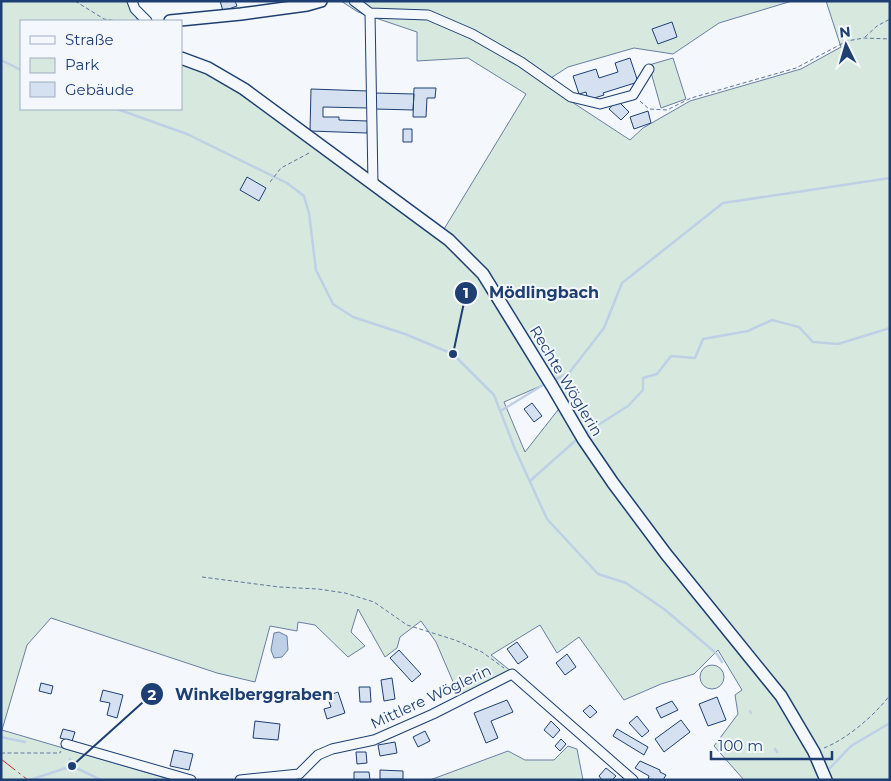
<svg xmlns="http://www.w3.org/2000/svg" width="891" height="781" font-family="Montserrat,sans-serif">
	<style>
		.green { fill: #d7e8df; stroke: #687fa3; fill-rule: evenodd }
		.water { fill: #bed0e5; stroke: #687fa3 }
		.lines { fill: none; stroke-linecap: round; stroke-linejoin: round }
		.stream { stroke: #bed0e5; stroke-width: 2.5 }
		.building { fill: #d5e0f0; stroke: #1d3f73 }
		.minor-casing { stroke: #1d3f73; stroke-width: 11 }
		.major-casing { stroke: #1d3f73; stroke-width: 14 }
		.path { stroke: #5e769c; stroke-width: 1; stroke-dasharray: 4 2.5; stroke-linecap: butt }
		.minor { stroke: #f4f7fb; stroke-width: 9 }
		.major { stroke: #f4f7fb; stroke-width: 11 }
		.power { stroke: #c62828; stroke-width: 1; stroke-dasharray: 18 4 2.5 4; stroke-linecap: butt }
		.labels { text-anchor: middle; stroke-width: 4; stroke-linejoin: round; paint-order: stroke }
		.street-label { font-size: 15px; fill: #1d3f73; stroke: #f4f7fb }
		.leader { fill: none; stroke: #1d3f73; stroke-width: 2 }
		.callout-dot { fill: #1d3f73; stroke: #f4f7fb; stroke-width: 2 }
		.mark-label { font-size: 15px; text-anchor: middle; font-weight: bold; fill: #fff }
		.callout-label { font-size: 16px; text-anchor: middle; font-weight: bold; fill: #1d3f73; stroke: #f4f7fb; stroke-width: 4; stroke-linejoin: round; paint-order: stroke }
	</style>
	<rect width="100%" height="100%" fill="#f4f7fb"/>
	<path class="green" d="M 1,1 L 128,1 L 138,21 L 21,21 L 21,109 L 181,109 L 181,64 L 207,73 L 234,89 L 400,209 L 438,239 L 526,94 L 468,58 L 417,61 L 417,32 L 358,12 L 341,1 L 792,1 L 719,23 L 673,54 L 634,48 L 568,67 L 543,83 L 630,140 L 643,128 L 690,101 L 801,69 L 841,47 L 826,1 L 890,1 L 890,780 L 744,780 L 714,746 L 738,714 L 735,695 L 742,690 L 718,650 L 694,674 L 661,684 L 624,700 L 579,637 L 557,653 L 540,625 L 491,655 L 512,672 L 460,698 L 436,642 L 421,621 L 400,637 L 397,648 L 385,657 L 358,609 L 351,632 L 365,646 L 348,657 L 315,625 L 298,622 L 297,631 L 270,626 L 255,682 L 217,673 L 51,618 L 27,645 L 2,730 L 172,780 L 1,780 ZM 552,381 L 565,401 L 525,452 L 504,402 Z
		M 673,58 L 686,99 L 661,108 L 649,65 Z
		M700 677a12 12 0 1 1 24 0a12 12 0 1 1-24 0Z
		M 568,746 L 577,749 L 583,780 L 430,780 L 508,751 L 525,760 L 554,760 Z"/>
	<path class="water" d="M 279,632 L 287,636 L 288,650 L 282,657 L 274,658 L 271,650 L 274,633 Z"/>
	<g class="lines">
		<path class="stream" d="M 1,60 L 21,70
			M 117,109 L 187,134 L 287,183 L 304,196 L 309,213 L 316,270 L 333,304 L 353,317 L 405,334 L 453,354 L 494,395 L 515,449 L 547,519 L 598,574 L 626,583 L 664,609 L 717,654 L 722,662
			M 556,379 L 569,373 L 604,328 L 622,283 L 723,203 L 890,178
			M 502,410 L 543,385
			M 587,432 L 628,406 L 643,390 L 643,378 L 657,374 L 671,356 L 695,358 L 703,339 L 748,331 L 772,320 L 799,327 L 813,342 L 838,344 L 890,328
			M 530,481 L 575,441
			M 750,711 L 751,713
			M 1,737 L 25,742
			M 775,749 L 777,752
			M 70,759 L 72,766 L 101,780
			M 830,768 L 851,746 L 890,723
			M 30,780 L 72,766"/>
	</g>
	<path class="building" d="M 220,1 L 235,1 L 237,6 L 223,11 Z
		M 672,22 L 677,37 L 658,44 L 652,29 Z
		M 630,58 L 638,82 L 603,93 L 604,95 L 588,100 L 586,92 L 579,94 L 573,76 L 596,69 L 599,78 L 618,72 L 615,63 Z
		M 414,88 L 436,88 L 435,98 L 427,98 L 426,117 L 413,117 Z
		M 311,89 L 368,91 L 368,108 L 323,107 L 323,117 L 339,117 L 339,120 L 368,121 L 367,133 L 310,131 Z
		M 375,93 L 414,94 L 413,110 L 375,109 Z
		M 617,100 L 629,112 L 621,120 L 609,109 Z
		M 648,111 L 651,123 L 634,129 L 630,117 Z
		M 403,129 L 412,129 L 412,142 L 403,142 Z
		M 247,177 L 266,188 L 259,201 L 240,190 Z
		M 532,403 L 542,416 L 534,422 L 524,409 Z
		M 517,642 L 528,657 L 518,664 L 507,649 Z
		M 399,650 L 421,674 L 412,682 L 390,658 Z
		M 567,654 L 576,667 L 565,675 L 556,663 Z
		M 392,678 L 395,699 L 384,701 L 381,680 Z
		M 41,683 L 53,686 L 51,694 L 39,691 Z
		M 359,687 L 370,687 L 371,702 L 360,702 Z
		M 103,690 L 123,695 L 117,718 L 107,715 L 110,703 L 100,701 Z
		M 338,692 L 345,713 L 327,719 L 324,709 L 331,707 L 327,696 Z
		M 717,697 L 726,720 L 708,726 L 699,704 Z
		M 507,700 L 513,712 L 491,721 L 498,738 L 486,743 L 474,713 Z
		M 672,701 L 678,710 L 661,718 L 656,708 Z
		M 590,705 L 597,712 L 590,718 L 583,711 Z
		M 637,716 L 649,731 L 642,737 L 629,723 Z
		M 681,720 L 690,732 L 664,752 L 655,739 Z
		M 255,721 L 280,724 L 278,740 L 253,738 Z
		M 551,721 L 560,730 L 553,738 L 544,730 Z
		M 63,729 L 75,732 L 72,741 L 60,738 Z
		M 617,729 L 648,747 L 644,755 L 613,736 Z
		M 425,731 L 430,741 L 418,747 L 413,737 Z
		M 561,739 L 566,744 L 560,751 L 555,746 Z
		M 395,742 L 397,753 L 380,756 L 378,745 Z
		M 174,750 L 193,754 L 189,770 L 170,766 Z
		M 356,752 L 366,752 L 367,763 L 357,764 Z
		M 640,761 L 660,770 L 660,772 L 666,775 L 663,780 L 648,779 L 649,776 L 635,768 Z
		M 606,768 L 616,776 L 612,780 L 602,780 L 599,776 Z
		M 380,770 L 403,771 L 403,779 L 380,779 Z
		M 354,772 L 369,772 L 370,780 L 354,780 Z"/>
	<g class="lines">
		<g class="minor-casing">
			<path id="minor" d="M 132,1 L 135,9 L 147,21
				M 354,1 L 370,13 L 428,15 L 472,34 L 521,62 L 571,97 L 600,104 L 633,95 L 649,69
				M 370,13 L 373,184
				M 66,744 L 191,780
				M 240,780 L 299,774 L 318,755 L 332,749 L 374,740 L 433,714 L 512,674 L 633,780"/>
		</g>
		<g class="major-casing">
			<path id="major" d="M 170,21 L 241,14 L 307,5 L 321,1
				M 181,58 L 208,68 L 244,89 L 449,240 L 483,274 L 552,386 L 583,439 L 613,483 L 666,554 L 781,696 L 814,752 L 826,780"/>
		</g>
		<path class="path" d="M 75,1 L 104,19 L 117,21
			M 865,37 L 877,26 L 890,19
			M 640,101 L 649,109 L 667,110 L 691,98 L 796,68 L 847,41 L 864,38 L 890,39
			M 270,182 L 281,168 L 311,152
			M 202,577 L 279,587 L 318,589 L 345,593 L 374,602 L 407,625 L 455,640 L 482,652 L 504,668
			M 824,748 C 847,739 875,715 890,695
			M 1,753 L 60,753 L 61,751"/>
		<use href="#minor" class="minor"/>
		<use href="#major" class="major"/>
		<path class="power" d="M 1,759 L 28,780"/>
	</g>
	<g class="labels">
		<g class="street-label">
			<text transform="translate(566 381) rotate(59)" y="5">Rechte Wöglerin</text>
			<text transform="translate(431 697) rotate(-25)" y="5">Mittlere Wöglerin</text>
		</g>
	</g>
	<path class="leader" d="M453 354L466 293M72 766L152 694"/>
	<g class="callout-dot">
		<circle cx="453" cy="354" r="5"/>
		<circle cx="72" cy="766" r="5"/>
		<circle cx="466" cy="293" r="12"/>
		<circle cx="152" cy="694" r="12"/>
	</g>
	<g class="mark-label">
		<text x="466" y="298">1</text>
		<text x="152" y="700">2</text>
	</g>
	<g class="callout-label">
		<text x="544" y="298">Mödlingbach</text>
		<text x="254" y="700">Winkelberggraben</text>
	</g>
	<rect width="891" height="781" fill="none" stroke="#1d3f73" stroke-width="5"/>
	<rect x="20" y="20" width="162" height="90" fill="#f4f7fb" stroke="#9eadc5"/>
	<rect x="30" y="36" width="25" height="8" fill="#f4f7fb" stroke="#9eadc5"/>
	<text x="65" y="45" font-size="15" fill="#1d3f73">Straße</text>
	<rect x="30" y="58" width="25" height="15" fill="#d7e8df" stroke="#9eadc5"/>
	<text x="65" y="70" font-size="15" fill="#1d3f73">Park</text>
	<rect x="30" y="82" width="25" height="15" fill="#d5e0f0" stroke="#9eadc5"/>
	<text x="65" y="95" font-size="15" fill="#1d3f73">Gebäude</text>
	<g transform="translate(846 45) rotate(355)" stroke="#f4f7fb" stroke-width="4" paint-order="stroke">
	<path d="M0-4L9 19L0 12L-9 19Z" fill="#1d3f73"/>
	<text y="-8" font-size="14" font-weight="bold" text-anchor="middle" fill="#1d3f73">N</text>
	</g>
	<path d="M711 751v8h121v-8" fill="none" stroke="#1d3f73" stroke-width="2.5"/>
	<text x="718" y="751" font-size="15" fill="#1d3f73" stroke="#f4f7fb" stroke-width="4" paint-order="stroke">100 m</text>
</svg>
